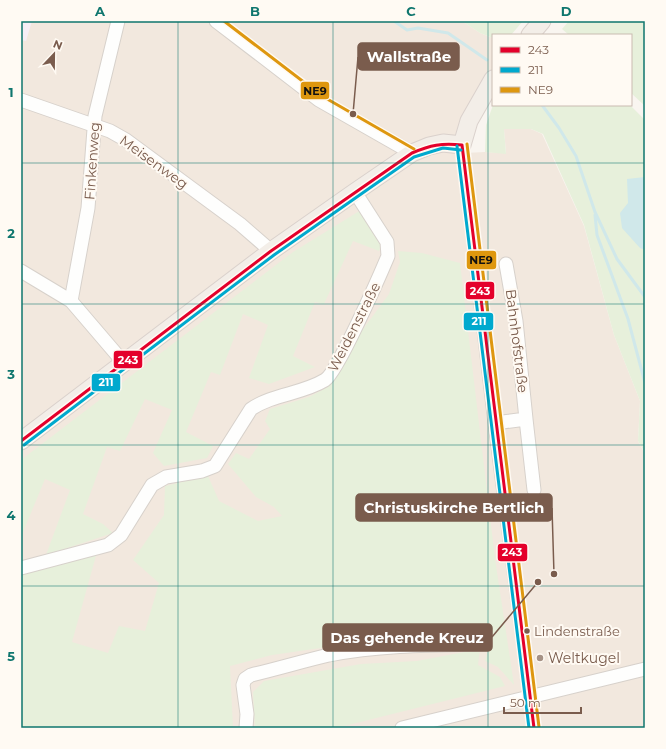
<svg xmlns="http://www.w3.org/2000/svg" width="666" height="749" font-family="Montserrat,sans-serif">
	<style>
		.residential { fill: #f2e8de }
		.education { fill: #f6eef6 }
		.green { fill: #e7f0db }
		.water { fill: #d0e8ea }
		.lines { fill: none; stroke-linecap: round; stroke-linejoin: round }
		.stream { stroke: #d0e8ea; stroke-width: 3 }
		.minor-casing { stroke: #d7d1cb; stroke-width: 15 }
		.major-casing { stroke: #dad1cc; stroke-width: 19 }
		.minor { stroke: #fefefd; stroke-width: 13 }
		.major { stroke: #f3eee8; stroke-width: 17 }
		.bus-1-casing { stroke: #fffaf3; stroke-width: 6 }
		.bus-2-casing { stroke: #fffaf3; stroke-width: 6 }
		.bus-3-casing { stroke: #fffaf3; stroke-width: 6 }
		.bus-1 { stroke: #e4002b; stroke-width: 3 }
		.bus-2 { stroke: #00a9ce; stroke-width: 3 }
		.bus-3 { stroke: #de970f; stroke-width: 3 }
		.grid { fill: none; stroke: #0f766e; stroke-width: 1; stroke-opacity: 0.55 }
		.bus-dot { fill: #7a5c4d; stroke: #fffaf3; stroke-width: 1.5 }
		.poi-dot { fill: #a69286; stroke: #fffaf3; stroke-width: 1.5 }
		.labels { text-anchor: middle; stroke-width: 4; stroke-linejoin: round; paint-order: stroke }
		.bus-label { font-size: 13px; fill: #7a5c4d; stroke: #fffaf3; text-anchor: start }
		.street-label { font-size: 14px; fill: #7a5c4d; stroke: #fffaf3 }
		.poi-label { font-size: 14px; fill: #7a5c4d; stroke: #fffaf3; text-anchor: start }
		.leader { fill: none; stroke: #7a5c4d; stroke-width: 1.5 }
		.callout-dot { fill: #7a5c4d; stroke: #fffaf3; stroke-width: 1.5 }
		.callout { fill: #7a5c4d; stroke: #7a5c4d; stroke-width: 1.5 }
		.callout-label { font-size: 15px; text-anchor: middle; font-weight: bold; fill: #fff }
		.line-badge { stroke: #fffaf3; stroke-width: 1.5 }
		.badge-label { font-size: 11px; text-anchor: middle; font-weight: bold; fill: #fff }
		.pale-badge-label { font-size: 11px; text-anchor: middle; font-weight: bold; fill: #111 }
		.neatline { fill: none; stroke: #0f766e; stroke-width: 1.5 }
		.grid-label { font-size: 13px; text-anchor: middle; font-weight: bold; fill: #0f766e }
	</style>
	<rect width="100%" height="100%" fill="#f9f5f0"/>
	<path class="residential" d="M 21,21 L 462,21 L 480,33 L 493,38 L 493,71 L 465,153 L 485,152 L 506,153 L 504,129 L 531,129 L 542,134 L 584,226 L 614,335 L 640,401 L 638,441 L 645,454 L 645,728 L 21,728 Z"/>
	<path class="education" d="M 21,21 L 32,21 L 26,41 L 21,40 Z"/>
	<path class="green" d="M 462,21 L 523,21 L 511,35 L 493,35 L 493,38 L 480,33 Z
		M 569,21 L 645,21 L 645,106 L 631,93 L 631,35 L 569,35 L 562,29 Z
		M 493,105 L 630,105 L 645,120 L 645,453 L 638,441 L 640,401 L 614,335 L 584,225 L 543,134 L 531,129 L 504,129 L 506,154 L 485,152 L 486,125 Z
		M 361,210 L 382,243 L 379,251 L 353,241 L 324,304 L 315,302 L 293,356 L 315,367 L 269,384 L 249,378 L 268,325 L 243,314 L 220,375 L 211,372 L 186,432 L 213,446 L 207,458 L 164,466 L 153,453 L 172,410 L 145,399 L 120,451 L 107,447 L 83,514 L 103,524 L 113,533 L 46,555 L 70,490 L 45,479 L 21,537 L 21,460 L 293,252 Z
		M 398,251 L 422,253 L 460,263 L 495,559 L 514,685 L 498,667 L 485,661 L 490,644 L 480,634 L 390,638 L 272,655 L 230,666 L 233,728 L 21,728 L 21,575 L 97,552 L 72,642 L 108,653 L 119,626 L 145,631 L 159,583 L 133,560 L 164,515 L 165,486 L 208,476 L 219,501 L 258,521 L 282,516 L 274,507 L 256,497 L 228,464 L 236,453 L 249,459 L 270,429 L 265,421 L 270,409 L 309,397 L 328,387 L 361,332 L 389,294 L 400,262 Z
		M 480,649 L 478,665 L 500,677 L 505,686 L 336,728 L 255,728 L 253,692 L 264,681 L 361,664 L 417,661 Z"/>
	<path class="water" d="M 645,177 L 645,250 L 640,248 L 622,228 L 620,213 L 628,203 L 627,179 Z"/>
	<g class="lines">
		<path class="stream" d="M 394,21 L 407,30 L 418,28 L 448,33 L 487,60
			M 542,105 L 559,128 L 576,156 L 595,212 L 617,259 L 645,297
			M 595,215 L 597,235 L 628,319 L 645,383"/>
		<g class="minor-casing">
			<path id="minor" d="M 216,21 L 319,100 L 412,153
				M 21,100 L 110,131 L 126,140 L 240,224 L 271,251
				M 462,145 L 495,423 L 534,728
				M 506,264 L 516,321 L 526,419
				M 21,271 L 71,301 L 124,363
				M 71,301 L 88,208 L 95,116 L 118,21
				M 495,423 L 526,419 L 534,490
				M 21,568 L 108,545 L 121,535 L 152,485 L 166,477 L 202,471 L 215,466 L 251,409 C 273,394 302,394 325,380 C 337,373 380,275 388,256 L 387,242 L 355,192
				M 246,728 L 247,714 L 243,685 L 245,679 L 251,675 C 277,669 303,661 329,655 C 380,645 433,645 485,644
				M 402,728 L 645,669"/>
		</g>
		<g class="major-casing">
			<path id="major" d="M 530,35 L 542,21
				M 21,441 L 271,251 L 355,192 L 412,153 L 429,146 L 443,143 L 462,145 L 469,121 L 493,79"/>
		</g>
		<use href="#minor" class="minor"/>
		<use href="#major" class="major"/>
		<g class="bus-1-casing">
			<path id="bus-1" d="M 462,145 L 534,728
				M 21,441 L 271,251 L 412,153 C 431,145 441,143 462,145"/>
		</g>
		<g class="bus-2-casing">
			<path id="bus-2" d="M 457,146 L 529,728
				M 24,445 L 274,255 L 414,157 L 443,148 L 461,150"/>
		</g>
		<g class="bus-3-casing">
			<path id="bus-3" d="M 224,21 L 322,96 L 414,149
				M 467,144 L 539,727"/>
		</g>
		<use href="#bus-1" class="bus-1"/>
		<use href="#bus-2" class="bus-2"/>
		<use href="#bus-3" class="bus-3"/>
	</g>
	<path class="grid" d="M 178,21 L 178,728M 333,21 L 333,728M 488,21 L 488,728M 21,163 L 645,163M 21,304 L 645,304M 21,445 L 645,445M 21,586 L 645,586"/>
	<circle class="bus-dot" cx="527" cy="631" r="3.5"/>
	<circle class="poi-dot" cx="540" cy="658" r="4"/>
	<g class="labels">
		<g class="bus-label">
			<text x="534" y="636">Lindenstraße</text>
		</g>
		<g class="street-label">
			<text transform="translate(92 161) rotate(-86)" y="5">Finkenweg</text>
			<text transform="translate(154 162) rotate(36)" y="5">Meisenweg</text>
			<text transform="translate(354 327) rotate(-63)" y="5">Weidenstraße</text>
			<text transform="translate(517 341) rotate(83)" y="5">Bahnhofstraße</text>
		</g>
		<g class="poi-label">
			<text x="548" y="663">Weltkugel</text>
		</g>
	</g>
	<path class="leader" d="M353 114L358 57M554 574L552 508M538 582L492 637"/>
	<g class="callout-dot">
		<circle cx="353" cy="114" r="4"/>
		<circle cx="554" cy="574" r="4"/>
		<circle cx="538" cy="582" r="4"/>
	</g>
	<g class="callout">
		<rect x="358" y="43" width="101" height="27" rx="4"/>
		<rect x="356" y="494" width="196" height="27" rx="4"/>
		<rect x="323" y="624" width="169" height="27" rx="4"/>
	</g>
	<g class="callout-label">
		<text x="409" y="62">Wallstraße</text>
		<text x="454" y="513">Christuskirche Bertlich</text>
		<text x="407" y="643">Das gehende Kreuz</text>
	</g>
	<g class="line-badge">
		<rect x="300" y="81" width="30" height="19" rx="4" fill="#de970f"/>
		<rect x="466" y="250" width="31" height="20" rx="4" fill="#de970f"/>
		<rect x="465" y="281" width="30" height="19" rx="4" fill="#e4002b"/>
		<rect x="463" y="312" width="31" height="19" rx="4" fill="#00a9ce"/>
		<rect x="113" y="350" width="30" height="19" rx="4" fill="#e4002b"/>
		<rect x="91" y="373" width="30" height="19" rx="4" fill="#00a9ce"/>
		<rect x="497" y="543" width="31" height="19" rx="4" fill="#e4002b"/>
	</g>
	<g class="badge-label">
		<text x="480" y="295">243</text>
		<text x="479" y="325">211</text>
		<text x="128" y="364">243</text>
		<text x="106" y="386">211</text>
		<text x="512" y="556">243</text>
	</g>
	<g class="pale-badge-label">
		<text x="315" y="95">NE9</text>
		<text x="481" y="264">NE9</text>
	</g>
	<rect width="666" height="749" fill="none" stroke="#fffaf3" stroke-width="44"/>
	<rect x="492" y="34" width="140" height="72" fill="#fffaf3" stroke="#cabbb1"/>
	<rect x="500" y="47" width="20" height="6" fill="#e4002b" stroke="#cabbb1"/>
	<text x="528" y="54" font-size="12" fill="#7a5c4d">243</text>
	<rect x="500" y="67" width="20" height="6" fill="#00a9ce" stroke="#cabbb1"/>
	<text x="528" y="74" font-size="12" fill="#7a5c4d">211</text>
	<rect x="500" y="87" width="20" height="6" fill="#de970f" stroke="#cabbb1"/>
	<text x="528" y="94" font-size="12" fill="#7a5c4d">NE9</text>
	<g transform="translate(54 54) rotate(22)" stroke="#fffaf3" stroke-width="3" paint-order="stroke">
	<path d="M0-3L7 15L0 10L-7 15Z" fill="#7a5c4d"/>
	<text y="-6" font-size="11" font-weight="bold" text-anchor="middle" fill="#7a5c4d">N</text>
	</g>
	<path d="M504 707v6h77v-6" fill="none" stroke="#7a5c4d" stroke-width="2"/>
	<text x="510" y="707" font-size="12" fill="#7a5c4d" stroke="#fffaf3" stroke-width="3" paint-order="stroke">50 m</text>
	<rect x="22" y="22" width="622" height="705" class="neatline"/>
	<g class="grid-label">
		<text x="100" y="16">A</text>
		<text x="255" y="16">B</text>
		<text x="411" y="16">C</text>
		<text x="566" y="16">D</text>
		<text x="11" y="97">1</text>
		<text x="11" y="238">2</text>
		<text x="11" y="379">3</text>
		<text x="11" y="520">4</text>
		<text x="11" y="661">5</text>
	</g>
</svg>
